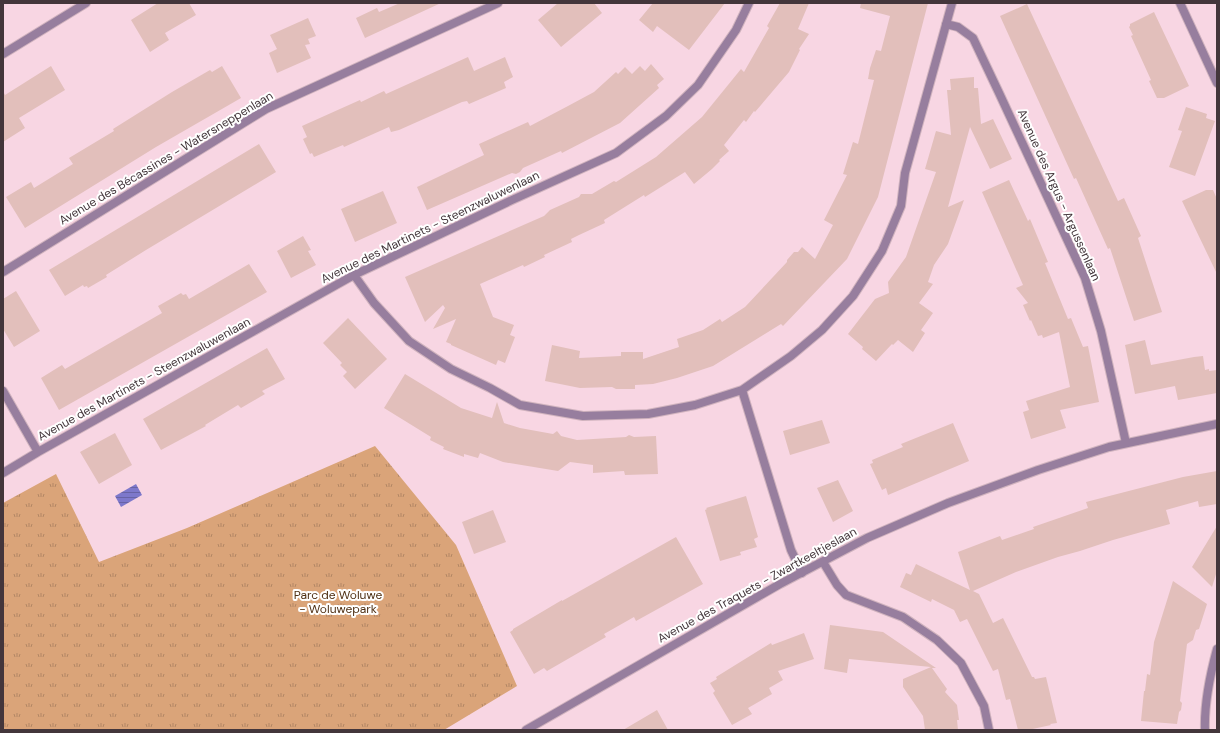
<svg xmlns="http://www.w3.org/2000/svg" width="1220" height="733" font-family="'DM Sans',sans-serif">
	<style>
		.park { fill: url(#park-tufts) }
		.water { fill: url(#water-rules) }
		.building { fill: #e2bfbb }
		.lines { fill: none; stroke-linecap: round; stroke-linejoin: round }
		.minor-casing { stroke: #d0b3be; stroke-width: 10 }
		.minor { stroke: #977e9e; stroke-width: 8 }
		.labels { text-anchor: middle; stroke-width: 4; stroke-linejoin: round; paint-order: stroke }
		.street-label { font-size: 12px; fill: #43363b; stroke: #fff }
		.park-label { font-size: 12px; fill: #4f3014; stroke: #fff }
	</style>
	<defs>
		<pattern id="park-tufts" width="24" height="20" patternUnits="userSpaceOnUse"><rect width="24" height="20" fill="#daa479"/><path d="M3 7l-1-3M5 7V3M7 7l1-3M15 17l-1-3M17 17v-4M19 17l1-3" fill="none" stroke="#b28664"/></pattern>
		<pattern id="water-rules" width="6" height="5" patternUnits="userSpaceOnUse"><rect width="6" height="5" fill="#7d78cb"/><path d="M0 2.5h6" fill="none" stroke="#6863a6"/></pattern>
	</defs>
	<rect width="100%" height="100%" fill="#f8d6e3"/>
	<path class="park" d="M 375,446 L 456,545 L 517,686 L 444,730 L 3,730 L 3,503 L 56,474 L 99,562 L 187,528 Z"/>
	<path class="water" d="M 136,484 L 142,495 L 121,507 L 115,496 Z"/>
	<path class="building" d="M 158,3 L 189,3 L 196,15 L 165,33 L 169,40 L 150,52 L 131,20 Z
		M 400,3 L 441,3 L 365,38 L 356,18 L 377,8 L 379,12 Z
		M 558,3 L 594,3 L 602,13 L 561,47 L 538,20 Z
		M 653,3 L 725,3 L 689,50 L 657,26 L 653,32 L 639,20 Z
		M 780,3 L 809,3 L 798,29 L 809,34 L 799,49 L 800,50 L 789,72 L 755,112 L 754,111 L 746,122 L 744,120 L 724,145 L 729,151 L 719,160 L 720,161 L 712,169 L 694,184 L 685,172 L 645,197 L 644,195 L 604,220 L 605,223 L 579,235 L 571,239 L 572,242 L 544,255 L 545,257 L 524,267 L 523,265 L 480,284 L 493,317 L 514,325 L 510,335 L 515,337 L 505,363 L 498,360 L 496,365 L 451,345 L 451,344 L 446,342 L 456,319 L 433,329 L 445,308 L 443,305 L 425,322 L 405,277 L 544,216 L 550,210 L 579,197 L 581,194 L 592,194 L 614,181 L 616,182 L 656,157 L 702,117 L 741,69 L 744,72 L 769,28 L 767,26 Z
		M 861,3 L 928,3 L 878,197 L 847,259 L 783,326 L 781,324 L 713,366 L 677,378 L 653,384 L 635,385 L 635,389 L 616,389 L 612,387 L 580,388 L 545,381 L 552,345 L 580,351 L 579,358 L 621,356 L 621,352 L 643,352 L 643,359 L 679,347 L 677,339 L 703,330 L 720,319 L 722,322 L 745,307 L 787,262 L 787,260 L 794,252 L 798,252 L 802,247 L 815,259 L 833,225 L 824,220 L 847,175 L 843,174 L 853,142 L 858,144 L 874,80 L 868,79 L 870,68 L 876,50 L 881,51 L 890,16 L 860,8 Z
		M 1027,4 L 1118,201 L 1124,198 L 1141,236 L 1138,238 L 1162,312 L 1134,321 L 1110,248 L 1108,249 L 1076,178 L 1074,179 L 1000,16 Z
		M 1154,12 L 1189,86 L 1164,98 L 1157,98 L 1149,81 L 1151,80 L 1131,36 L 1133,35 L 1129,27 L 1130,26 L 1130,24 Z
		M 308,18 L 316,36 L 308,39 L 310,44 L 305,45 L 311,58 L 277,73 L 269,53 L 277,49 L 270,35 Z
		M 468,57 L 474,71 L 505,57 L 513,77 L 504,82 L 506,88 L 469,104 L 467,101 L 462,102 L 399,130 L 391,132 L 389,127 L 344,147 L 343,145 L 314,157 L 312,153 L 310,154 L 303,139 L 307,137 L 302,126 L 360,100 L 361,102 L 384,91 L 386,94 Z
		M 651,64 L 664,79 L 657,85 L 659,88 L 620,123 L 562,153 L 561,151 L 523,168 L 520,172 L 516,174 L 512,173 L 427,210 L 417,187 L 484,155 L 479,144 L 528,122 L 530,126 L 568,106 L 594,92 L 616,72 L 618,74 L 625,67 L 632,74 L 640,66 L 645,71 Z
		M 51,66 L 65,90 L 19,118 L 25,128 L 3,142 L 3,91 L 5,95 Z
		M 222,66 L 241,98 L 156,147 L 25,228 L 6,197 L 31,182 L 34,188 L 73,164 L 69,158 L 114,131 L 113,129 L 172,92 L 210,70 L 212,72 Z
		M 974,77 L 974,88 L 978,88 L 981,124 L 993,119 L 1012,159 L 990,169 L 970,127 L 948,207 L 964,200 L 948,244 L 934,265 L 928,282 L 933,284 L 919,303 L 933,313 L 921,330 L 925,333 L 913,352 L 898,340 L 893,345 L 892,344 L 876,361 L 862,349 L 863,347 L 848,334 L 875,299 L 889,293 L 888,282 L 906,257 L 936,172 L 925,169 L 936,131 L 951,135 L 947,90 L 951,90 L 950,79 Z
		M 1186,107 L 1207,114 L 1206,118 L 1215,121 L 1195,176 L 1169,167 L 1182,131 L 1178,130 Z
		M 259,144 L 276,172 L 146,250 L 106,275 L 107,277 L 88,288 L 87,286 L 84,287 L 83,285 L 65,296 L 49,270 Z
		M 1009,180 L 1028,221 L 1030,219 L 1048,262 L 1045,263 L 1068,319 L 1071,318 L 1083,347 L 1088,346 L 1099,402 L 1060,410 L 1066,428 L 1031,439 L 1023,412 L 1029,410 L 1026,401 L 1070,387 L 1059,332 L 1043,338 L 1042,335 L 1038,336 L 1031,320 L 1030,321 L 1023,305 L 1028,303 L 1016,288 L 1023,285 L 982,192 Z
		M 1206,190 L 1213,190 L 1217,199 L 1217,274 L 1182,201 Z
		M 383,191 L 397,223 L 355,242 L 341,209 Z
		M 303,236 L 311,250 L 308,251 L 316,265 L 291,278 L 277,251 Z
		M 249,264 L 267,292 L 59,410 L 41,378 L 62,365 L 65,369 L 162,313 L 158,306 L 181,293 L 183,295 L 186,294 L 189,299 Z
		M 16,291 L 40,331 L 14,347 L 3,329 L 3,299 Z
		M 348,318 L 387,359 L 355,389 L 343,376 L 347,372 L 340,365 L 342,363 L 323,343 Z
		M 1145,340 L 1151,365 L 1194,357 L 1203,356 L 1205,370 L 1209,369 L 1209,371 L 1217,370 L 1217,393 L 1178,400 L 1175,386 L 1135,394 L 1125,345 Z
		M 267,348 L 285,379 L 262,391 L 265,394 L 241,408 L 238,405 L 205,425 L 206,426 L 161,450 L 143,419 Z
		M 405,374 L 461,408 L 492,418 L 497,402 L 504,423 L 520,428 L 553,434 L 557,431 L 561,436 L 577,440 L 626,437 L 629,435 L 634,437 L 656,436 L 658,474 L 625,475 L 624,471 L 593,473 L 593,465 L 570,462 L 558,471 L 503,462 L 480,453 L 478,458 L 464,454 L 464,457 L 443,449 L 444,447 L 430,440 L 431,437 L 384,408 Z
		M 822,420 L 830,443 L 790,455 L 783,431 Z
		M 953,423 L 969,461 L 888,495 L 886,488 L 882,490 L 870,464 L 873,463 L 872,460 L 903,447 L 901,444 Z
		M 115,433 L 132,465 L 99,484 L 80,452 Z
		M 1217,471 L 1217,504 L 1199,507 L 1198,501 L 1166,510 L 1170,524 L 1113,540 L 1080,551 L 1058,557 L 1016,572 L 973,591 L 979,594 L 993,623 L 1003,618 L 1032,677 L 1034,677 L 1035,679 L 1046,677 L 1057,723 L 1050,724 L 1051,725 L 1028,730 L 1018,730 L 1010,699 L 1006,700 L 998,669 L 993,671 L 967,619 L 960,622 L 954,610 L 932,599 L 931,602 L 900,587 L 906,573 L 911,575 L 916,564 L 970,590 L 958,552 L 1000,536 L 1002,540 L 1034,529 L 1033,527 L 1088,508 L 1086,502 L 1183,477 Z
		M 838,480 L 853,511 L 833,522 L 817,488 Z
		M 746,496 L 758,537 L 754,539 L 757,547 L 740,552 L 741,555 L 720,561 L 705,510 L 707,509 L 706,508 Z
		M 493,510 L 506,542 L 474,554 L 462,522 Z
		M 1217,526 L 1217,571 L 1212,587 L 1192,567 Z
		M 676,537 L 703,584 L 636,621 L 634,617 L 604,634 L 606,637 L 547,671 L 544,668 L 534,674 L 510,632 L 513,630 L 513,629 L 562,600 L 562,601 Z
		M 1173,581 L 1207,604 L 1199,629 L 1196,630 L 1193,640 L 1187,644 L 1180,701 L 1182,703 L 1181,710 L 1179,712 L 1177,724 L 1141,721 L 1144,691 L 1145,691 L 1147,674 L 1150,675 L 1154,642 Z
		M 830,625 L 883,632 L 936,668 L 932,668 L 947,689 L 945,692 L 957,705 L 959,720 L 957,720 L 958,730 L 925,730 L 923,716 L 903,687 L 903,679 L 931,667 L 849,659 L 847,673 L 824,669 Z
		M 804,633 L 814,659 L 778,671 L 783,680 L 769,688 L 772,694 L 748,708 L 752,714 L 732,725 L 713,693 L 715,691 L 710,683 L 717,679 L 716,677 L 771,643 L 772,645 Z
		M 657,710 L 668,730 L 623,730 Z"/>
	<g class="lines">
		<g class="minor-casing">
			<path id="minor" d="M 1180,3 L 1217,83
				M 946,24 L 958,27 L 973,38 L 1000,95 L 1085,278 L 1101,331 L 1126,443
				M 3,54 L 86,3
				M 3,272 L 266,109 L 498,3
				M 354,275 L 374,303 L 409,341 L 451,369 L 490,388 L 520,405 L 583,416 L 648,414 L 695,405 L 742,390 L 791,356 L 822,330 L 853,296 L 882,251 L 901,206 L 905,173 L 952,3
				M 742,390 L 791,550 L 802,573
				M 3,391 L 38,452
				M 3,473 L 38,452 L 354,275 L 512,200 L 616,153 L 666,116 L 698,85 L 736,30 L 749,3
				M 823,562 L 837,585 L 846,595 L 903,617 L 937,640 L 961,663 L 984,706 L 989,730
				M 526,730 L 780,584 L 867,538 L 948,503 L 1038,470 L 1109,447 L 1217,424
				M 1205,730 C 1204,702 1210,675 1217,649"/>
		</g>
		<use href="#minor" class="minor"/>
	</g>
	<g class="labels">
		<g class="street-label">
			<text transform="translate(166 158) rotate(-31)" y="4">Avenue des Bécassines - Watersneppenlaan</text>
			<text transform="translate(1059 195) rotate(66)" y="4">Avenue des Argus - Argussenlaan</text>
			<text transform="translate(430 227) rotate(-26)" y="4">Avenue des Martinets - Steenzwaluwenlaan</text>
			<text transform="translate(144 379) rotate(-29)" y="4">Avenue des Martinets - Steenzwaluwenlaan</text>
			<text transform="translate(757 585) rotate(-29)" y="4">Avenue des Traquets - Zwartkeeltjeslaan</text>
		</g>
		<g class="park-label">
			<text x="338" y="599">Parc de Woluwe<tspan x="338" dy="14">- Woluwepark</tspan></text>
		</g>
	</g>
	<rect width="1220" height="733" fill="none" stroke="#43363b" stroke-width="8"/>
</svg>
